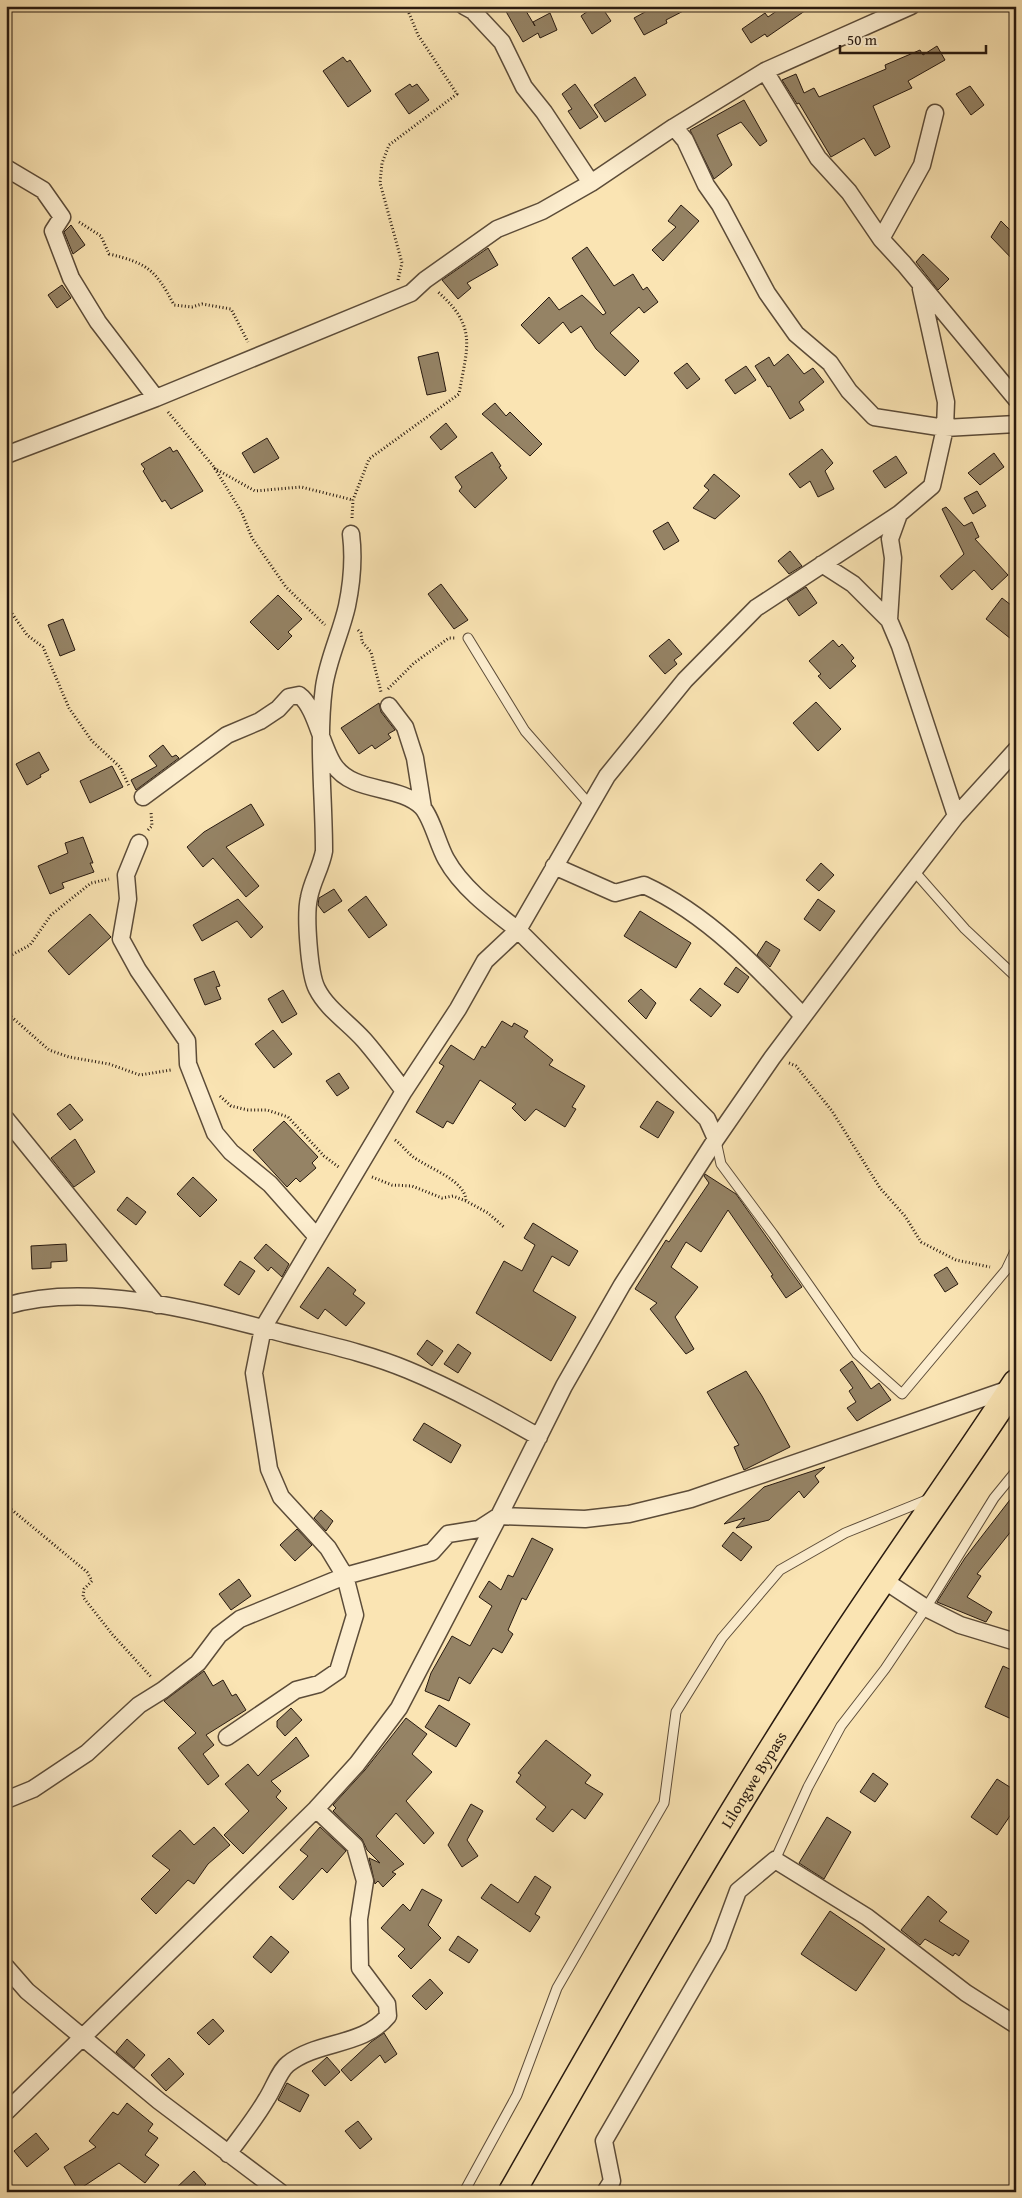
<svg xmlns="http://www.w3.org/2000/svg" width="1022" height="2198" font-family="'Gentium Book Plus',serif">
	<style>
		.building { fill: #958365; stroke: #281a10 }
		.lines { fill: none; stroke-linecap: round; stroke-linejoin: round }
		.service-casing { stroke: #5c4c39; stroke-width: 11 }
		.minor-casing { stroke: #5c4c39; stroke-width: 19 }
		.primary-casing { stroke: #281a10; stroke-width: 29 }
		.path { stroke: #281a10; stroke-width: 3; stroke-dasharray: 1 2.5; stroke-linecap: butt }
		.service { stroke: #fcedce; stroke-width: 9 }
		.minor { stroke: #fcedce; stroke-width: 16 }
		.primary { stroke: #fae4b3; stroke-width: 26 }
		.labels { text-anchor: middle; stroke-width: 4; stroke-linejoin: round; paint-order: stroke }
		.street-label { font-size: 16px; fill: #281a10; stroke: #fcedce }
	</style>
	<rect width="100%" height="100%" fill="#fae4b3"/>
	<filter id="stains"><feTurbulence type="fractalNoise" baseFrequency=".004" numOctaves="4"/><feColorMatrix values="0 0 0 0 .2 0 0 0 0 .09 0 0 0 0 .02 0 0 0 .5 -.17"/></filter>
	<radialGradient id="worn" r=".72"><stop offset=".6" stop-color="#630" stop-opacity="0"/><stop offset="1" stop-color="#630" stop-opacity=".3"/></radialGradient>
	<path class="building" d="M 503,6 L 523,6 L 535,26 L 533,22 L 550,13 L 557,30 L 540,38 L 538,33 L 523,42 Z
		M 595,6 L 601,6 L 611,21 L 592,34 L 581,16 Z
		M 656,6 L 693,6 L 666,20 L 667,23 L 644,35 L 634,18 Z
		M 784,6 L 812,6 L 767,37 L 765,34 L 751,43 L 742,29 L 765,13 L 768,17 Z
		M 937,46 L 945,60 L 908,81 L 912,88 L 873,106 L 890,147 L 875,156 L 864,138 L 831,157 L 799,103 L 797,104 L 782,80 L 796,74 L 804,93 L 814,88 L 819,97 L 886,69 L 885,65 L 920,50 L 923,55 Z
		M 343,57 L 347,62 L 350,60 L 371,91 L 348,107 L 323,71 Z
		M 635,77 L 646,95 L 605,122 L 594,105 Z
		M 410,84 L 412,87 L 417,84 L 429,100 L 409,114 L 395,94 Z
		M 575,84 L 598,117 L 580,129 L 568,111 L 572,109 L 562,94 Z
		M 970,86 L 984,105 L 971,115 L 956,94 Z
		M 744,100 L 767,141 L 760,146 L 741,122 L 717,135 L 732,165 L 714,179 L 690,130 Z
		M 681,205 L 699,221 L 663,261 L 652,250 L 676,227 L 668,221 Z
		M 1001,221 L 1016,236 L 1016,263 L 991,237 Z
		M 71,225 L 85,245 L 73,254 L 64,232 Z
		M 587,247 L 614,286 L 633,274 L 643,290 L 647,287 L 658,302 L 644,313 L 639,307 L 610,333 L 639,361 L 625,376 L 596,349 L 581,326 L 571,333 L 563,322 L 539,344 L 521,325 L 549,297 L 559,310 L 582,295 L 603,315 L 606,313 L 572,258 Z
		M 488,248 L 498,265 L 467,283 L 471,288 L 458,299 L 442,280 Z
		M 923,254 L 949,279 L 938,290 L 916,262 Z
		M 62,285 L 71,298 L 57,308 L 48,295 Z
		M 438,352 L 446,391 L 427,395 L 418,357 Z
		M 788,354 L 804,374 L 813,368 L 824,382 L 799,402 L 804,410 L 790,419 L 770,386 L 768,387 L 755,366 L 769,357 L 774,366 Z
		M 687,363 L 700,379 L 687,389 L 674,373 Z
		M 746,366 L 756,380 L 735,394 L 725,380 Z
		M 495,403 L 506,416 L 510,412 L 542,444 L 530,456 L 482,414 Z
		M 446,423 L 457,437 L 441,450 L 430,437 Z
		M 267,438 L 279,458 L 254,473 L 242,453 Z
		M 170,447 L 173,452 L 177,450 L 203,491 L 171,509 L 165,500 L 162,502 L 143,471 L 145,469 L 141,464 Z
		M 822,449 L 833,463 L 825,471 L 834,489 L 818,497 L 810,481 L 800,488 L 789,474 Z
		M 492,452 L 501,466 L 499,467 L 507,478 L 475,508 L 459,491 L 462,487 L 455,477 Z
		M 994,453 L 1004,467 L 980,485 L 968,473 Z
		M 896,456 L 907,473 L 885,488 L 873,471 Z
		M 714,474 L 740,496 L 715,519 L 693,508 L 709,490 L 704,486 Z
		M 977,491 L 986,506 L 973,514 L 964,498 Z
		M 946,507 L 964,526 L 972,522 L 979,537 L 975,539 L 1008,575 L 992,590 L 974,570 L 952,590 L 940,576 L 964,554 L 942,509 Z
		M 668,522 L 679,541 L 664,550 L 653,531 Z
		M 790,551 L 802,566 L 789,574 L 778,561 Z
		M 441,584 L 468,620 L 454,629 L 428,594 Z
		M 806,587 L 817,603 L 799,616 L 787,599 Z
		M 278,595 L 302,619 L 288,632 L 292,636 L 278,650 L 250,622 Z
		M 1002,598 L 1016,609 L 1016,643 L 986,619 Z
		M 63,619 L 75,650 L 60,656 L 48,625 Z
		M 669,639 L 682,654 L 674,660 L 677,664 L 665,674 L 649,656 Z
		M 833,640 L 839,647 L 842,644 L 854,658 L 851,661 L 856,666 L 830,689 L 818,676 L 821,674 L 809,661 Z
		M 816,702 L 841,729 L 818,751 L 793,723 Z
		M 379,703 L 381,712 L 395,730 L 388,734 L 391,738 L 375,749 L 372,745 L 359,754 L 341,728 Z
		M 163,745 L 172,757 L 176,755 L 179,758 L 136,790 L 131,780 L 157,766 L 149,756 Z
		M 39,752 L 49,770 L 40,775 L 41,777 L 27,785 L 16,764 Z
		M 112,766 L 123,787 L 90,803 L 80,781 Z
		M 251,804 L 264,825 L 226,847 L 259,886 L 246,897 L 213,858 L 203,867 L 187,847 L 204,832 Z
		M 83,837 L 93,863 L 90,863 L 94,872 L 62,883 L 64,888 L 50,894 L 38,866 L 68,853 L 65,843 Z
		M 821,863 L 834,875 L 819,891 L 806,880 Z
		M 334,889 L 342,901 L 324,913 L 318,905 L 319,898 Z
		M 366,896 L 387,925 L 369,938 L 348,910 Z
		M 238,899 L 263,927 L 251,938 L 237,921 L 202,941 L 193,925 Z
		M 818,899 L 835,911 L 820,931 L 804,919 Z
		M 640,911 L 691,943 L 676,968 L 624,936 Z
		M 90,914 L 111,937 L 69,975 L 48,951 Z
		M 766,941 L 780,950 L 770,967 L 757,955 Z
		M 736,967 L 749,977 L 738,993 L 724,984 Z
		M 214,971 L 220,986 L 216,987 L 221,999 L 205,1005 L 194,979 Z
		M 700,988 L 721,1005 L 711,1017 L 690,1000 Z
		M 641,989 L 656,1003 L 646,1019 L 628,1001 Z
		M 283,990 L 297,1014 L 282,1023 L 268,999 Z
		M 502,1021 L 512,1027 L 514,1023 L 528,1031 L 524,1037 L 553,1060 L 549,1065 L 585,1086 L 572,1107 L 576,1109 L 565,1127 L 536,1109 L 525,1121 L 512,1108 L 516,1104 L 480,1080 L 453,1124 L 447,1121 L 443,1128 L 416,1112 L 444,1066 L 439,1063 L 451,1045 L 474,1060 L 482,1046 L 485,1048 Z
		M 273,1030 L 292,1054 L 274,1068 L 255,1044 Z
		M 339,1073 L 349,1088 L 337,1096 L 326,1081 Z
		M 657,1101 L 674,1112 L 658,1138 L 640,1127 Z
		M 70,1104 L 83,1120 L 70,1130 L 57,1114 Z
		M 284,1121 L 318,1157 L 312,1163 L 316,1168 L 300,1182 L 296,1178 L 287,1187 L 253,1150 Z
		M 75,1139 L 95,1172 L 74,1187 L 51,1158 Z
		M 705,1174 L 736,1194 L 802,1287 L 786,1298 L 771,1276 L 773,1275 L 728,1210 L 701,1252 L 686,1242 L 671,1267 L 698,1287 L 675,1317 L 694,1349 L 686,1354 L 650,1309 L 657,1303 L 635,1289 L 666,1240 L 669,1242 L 709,1183 L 704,1176 Z
		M 193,1177 L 217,1200 L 200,1217 L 177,1194 Z
		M 127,1197 L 146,1212 L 136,1225 L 117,1210 Z
		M 533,1223 L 578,1251 L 569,1266 L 552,1256 L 533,1291 L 576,1317 L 551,1361 L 476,1313 L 504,1261 L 522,1271 L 535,1245 L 524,1238 Z
		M 66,1244 L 67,1261 L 51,1262 L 51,1268 L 32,1269 L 31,1246 Z
		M 266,1244 L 289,1264 L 282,1277 L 271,1267 L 268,1271 L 254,1258 Z
		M 240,1261 L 255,1271 L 239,1295 L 224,1285 Z
		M 328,1267 L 356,1290 L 353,1294 L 365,1303 L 346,1326 L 325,1309 L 318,1319 L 300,1307 Z
		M 947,1267 L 958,1284 L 945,1292 L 934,1275 Z
		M 427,1340 L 443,1351 L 432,1366 L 417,1354 Z
		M 458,1344 L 471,1353 L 458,1373 L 444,1364 Z
		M 852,1361 L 871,1389 L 879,1383 L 891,1400 L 857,1421 L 847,1408 L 856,1402 L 849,1391 L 853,1388 L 840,1370 Z
		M 746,1371 L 762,1396 L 790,1447 L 744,1470 L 734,1447 L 739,1445 L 707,1392 Z
		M 424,1423 L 461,1445 L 451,1463 L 413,1440 Z
		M 825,1467 L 815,1476 L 819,1482 L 804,1498 L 799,1491 L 769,1520 L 736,1528 L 745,1518 L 724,1524 L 764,1487 Z
		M 1016,1492 L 1016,1525 L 977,1574 L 981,1576 L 967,1597 L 992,1612 L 986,1622 L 937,1602 L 965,1558 Z
		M 321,1510 L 333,1521 L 326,1531 L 314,1518 Z
		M 297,1529 L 312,1545 L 295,1561 L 280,1545 Z
		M 733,1532 L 752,1547 L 741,1561 L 722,1546 Z
		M 532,1538 L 553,1549 L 526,1600 L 522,1598 L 508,1630 L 513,1634 L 502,1653 L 493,1648 L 470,1684 L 459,1677 L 449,1701 L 425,1691 L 431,1673 L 452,1636 L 470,1646 L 492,1606 L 479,1597 L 489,1581 L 501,1590 L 508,1575 L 513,1577 Z
		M 239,1579 L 251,1596 L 231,1610 L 219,1594 Z
		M 1003,1666 L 1016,1672 L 1016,1721 L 985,1707 Z
		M 204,1671 L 213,1686 L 223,1680 L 232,1696 L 236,1694 L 246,1710 L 206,1735 L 214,1745 L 203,1754 L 219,1776 L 208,1785 L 178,1748 L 196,1733 L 164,1701 Z
		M 439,1705 L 470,1724 L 456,1747 L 425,1727 Z
		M 291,1708 L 302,1720 L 285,1736 L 277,1727 L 277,1721 Z
		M 406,1718 L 427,1734 L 412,1754 L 432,1772 L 406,1801 L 434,1833 L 424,1844 L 396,1813 L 376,1836 L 404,1864 L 392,1872 L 396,1874 L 383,1887 L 378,1881 L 375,1884 L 369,1858 L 380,1863 L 367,1850 L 362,1839 L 333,1811 L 336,1808 L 333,1805 L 365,1770 Z
		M 296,1737 L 309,1756 L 271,1781 L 281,1791 L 276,1797 L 287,1808 L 243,1854 L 224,1835 L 249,1811 L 225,1784 L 248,1764 L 258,1776 Z
		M 546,1740 L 591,1775 L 585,1783 L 603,1794 L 585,1819 L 572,1809 L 553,1832 L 536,1819 L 546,1807 L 516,1782 L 521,1775 L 518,1773 Z
		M 873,1773 L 888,1784 L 875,1802 L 860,1792 Z
		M 997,1779 L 1016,1791 L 1016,1807 L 997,1835 L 971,1817 Z
		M 471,1804 L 483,1811 L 467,1840 L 478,1856 L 462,1867 L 448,1845 Z
		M 827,1817 L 851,1832 L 824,1879 L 799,1863 Z
		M 214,1827 L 230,1845 L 208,1864 L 194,1884 L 188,1880 L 156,1914 L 141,1899 L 170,1870 L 152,1856 L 180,1830 L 194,1845 Z
		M 320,1827 L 346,1851 L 327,1873 L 322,1868 L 293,1900 L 279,1887 L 308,1856 L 300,1850 Z
		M 535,1876 L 551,1887 L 535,1914 L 540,1917 L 530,1932 L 481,1898 L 491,1884 L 518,1903 Z
		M 422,1889 L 442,1900 L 428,1925 L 441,1938 L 411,1969 L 398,1956 L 405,1949 L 381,1928 L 403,1904 L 410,1911 Z
		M 928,1896 L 947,1912 L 939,1921 L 969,1941 L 959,1956 L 955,1953 L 953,1956 L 925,1939 L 920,1945 L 901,1930 Z
		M 830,1911 L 885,1949 L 856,1991 L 801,1954 Z
		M 271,1936 L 289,1952 L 271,1973 L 253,1957 Z
		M 458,1936 L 478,1950 L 469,1963 L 449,1950 Z
		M 430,1979 L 443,1993 L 426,2010 L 412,1996 Z
		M 213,2019 L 224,2031 L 209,2045 L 197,2033 Z
		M 384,2033 L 397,2054 L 385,2063 L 380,2055 L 351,2081 L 341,2070 L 371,2042 Z
		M 127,2039 L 145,2055 L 134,2068 L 116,2052 Z
		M 327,2057 L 340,2072 L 325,2086 L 312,2071 Z
		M 169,2058 L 184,2074 L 166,2091 L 151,2075 Z
		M 287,2083 L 309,2095 L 300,2112 L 278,2100 Z
		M 127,2103 L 153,2124 L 148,2131 L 158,2138 L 145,2155 L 159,2165 L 145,2183 L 119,2163 L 78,2190 L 64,2167 L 96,2147 L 89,2141 L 113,2112 L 118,2115 Z
		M 358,2121 L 372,2139 L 360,2149 L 345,2131 Z
		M 36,2133 L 49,2149 L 27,2167 L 14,2151 Z
		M 194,2171 L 206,2184 L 198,2192 L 172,2192 Z"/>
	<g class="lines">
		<g class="service-casing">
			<path id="service" d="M 468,638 L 525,731 L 590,805
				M 914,871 L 965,929 L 1016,977
				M 716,1141 L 721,1164 L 773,1234 L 857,1354 L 902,1394 L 1006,1270 L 1016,1249
				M 775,1860 L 808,1787 L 841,1726 L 885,1669 L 926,1608 L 994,1498 L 1016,1471
				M 464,2192 L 517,2095 L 557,1988 L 664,1803 L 676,1712 L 722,1638 L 780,1570 L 845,1533 L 929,1499"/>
		</g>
		<g class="minor-casing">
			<path id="minor" d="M 464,6 L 473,11 L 502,42 L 524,87 L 544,112 L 591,183
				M 765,71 L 818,158 L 849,192 L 881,239 L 904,264 L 1016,399
				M 674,127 L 685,140 L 706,185 L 720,205 L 767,293 L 796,334 L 830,363 L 849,391 L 874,417 L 945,428 L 1016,424
				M 6,168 L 43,190 L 62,217 L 53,231 L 71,278 L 98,322 L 156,398
				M 881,239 L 922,165 L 935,113
				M 6,455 L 156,398 L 411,293 L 425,280 L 497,229 L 542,211 L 591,183 L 674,127 L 765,71 L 911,6
				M 822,564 L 853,584 L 889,620 L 900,646 L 956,816
				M 889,620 L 893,558 L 890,539 L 899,514 L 932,486 L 945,428 L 946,402 L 921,289
				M 389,706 L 405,727 L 415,758 L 423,808
				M 143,797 L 227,735 L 260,721 L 278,709 L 289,697 L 299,695 C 316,707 321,746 334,765 C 353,794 399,784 422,807 C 432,818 438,845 446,859 C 462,888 492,910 518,930 L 707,1119 L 716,1139
				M 139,843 L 126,875 L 128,899 L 121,939 L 138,970 L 187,1041 L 188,1064 L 215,1133 L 231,1152 L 270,1184 L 317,1237
				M 554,866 L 615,893 L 644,885 C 707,914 757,967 803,1016
				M 404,1091 L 458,1009 L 485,961 L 518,930 L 607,776 L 685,680 L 756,608 L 899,514
				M 6,1119 L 157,1305
				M 6,1306 C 91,1280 205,1313 289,1335 C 329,1345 370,1354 408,1370 C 454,1389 497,1413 539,1437
				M 882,1579 L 926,1608 L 960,1625 L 1016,1642
				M 227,1737 L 296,1690 L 319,1684 L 338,1671 L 355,1615 L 345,1576 L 328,1548 L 281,1497 L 269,1469 L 254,1373 L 263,1328 L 404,1091 C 391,1074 378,1056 364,1040 C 349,1023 327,1009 317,989 C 309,974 305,915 309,898 C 312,881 321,868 324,851 C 324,797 317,741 324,687 C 328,659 341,633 347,606 C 352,582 354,558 351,534
				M 6,1800 L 33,1789 L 87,1753 L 139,1705 L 163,1690 L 198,1663 L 219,1635 L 240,1619 L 345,1576 L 432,1552 L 448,1534 L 479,1529 L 499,1516 L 585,1519 L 629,1514 L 691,1499 L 1012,1388
				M 6,1967 L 27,1991 L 159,2101 L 280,2192
				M 6,2112 L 316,1809 L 357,1764 L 399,1708 L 499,1516 L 564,1386 L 622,1285 L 716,1139 L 772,1058 L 871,926 L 956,816 L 1016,750
				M 228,2154 C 241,2136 255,2119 266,2100 C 273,2090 279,2071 288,2064 C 318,2040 363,2047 388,2016 L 387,2004 L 360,1968 L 359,1919 L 365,1881 L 355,1846 L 316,1809
				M 605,2192 L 612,2181 L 604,2141 L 718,1945 L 738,1891 L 775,1860 L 867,1917 L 966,1993 L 1016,2025"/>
		</g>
		<g class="primary-casing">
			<g id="primary">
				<path id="s1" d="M 512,2192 C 612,2016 713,1839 823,1669 C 886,1572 953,1479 1016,1383"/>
			</g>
		</g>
		<path class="path" d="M 79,222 L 101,236 L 109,254 C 147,263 156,270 174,305 L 192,307 L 202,304 L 231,309 L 248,342
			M 398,280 L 402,263 L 380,183 L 382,163 L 389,145 L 457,94 L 418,35 L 406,6
			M 168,412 L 214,467 L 242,513 L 252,538 L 286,587 L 325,625
			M 214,468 L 255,491 L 301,487 L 353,500
			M 352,518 L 353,500 L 369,459 L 459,394 C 467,347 478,327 438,292
			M 6,605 L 27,635 L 43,647 L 69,708 L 92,741 L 120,767 L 129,786
			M 358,630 L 361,633 L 362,642 L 371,652 L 381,692
			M 388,689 L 414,663 L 449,638 L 455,638
			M 148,830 L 152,826 L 151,812
			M 6,958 L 30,945 L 51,915 L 91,883 L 109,879
			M 6,1012 L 49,1050 L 69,1057 L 109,1064 L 140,1075 L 171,1070
			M 789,1063 L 796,1066 L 832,1111 L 880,1188 L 905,1216 L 921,1242 L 956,1260 L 990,1267
			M 220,1096 L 231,1106 L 248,1110 L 267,1110 L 288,1117 L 324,1156 L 340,1168
			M 395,1140 C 402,1145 406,1151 412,1156 C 427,1168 464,1179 466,1200
			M 372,1177 L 392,1185 L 412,1186 L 442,1198 L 453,1196 L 466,1201 L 488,1213 L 505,1228
			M 6,1505 L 87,1572 L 92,1581 L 84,1589 L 83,1597 L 112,1634 L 152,1678"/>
		<use href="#service" class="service"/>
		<use href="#minor" class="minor"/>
		<use href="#primary" class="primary"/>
	</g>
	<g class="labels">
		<g class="street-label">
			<text dy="6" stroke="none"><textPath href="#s1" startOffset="478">Lilongwe Bypass</textPath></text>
		</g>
	</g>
	<rect width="1022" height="2198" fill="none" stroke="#fae4b3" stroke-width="25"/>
	<rect x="8" y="8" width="1007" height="2183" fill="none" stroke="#281a10" stroke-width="2.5"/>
	<rect x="12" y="12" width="997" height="2173" fill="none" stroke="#281a10"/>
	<path d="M840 45v8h146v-8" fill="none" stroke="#281a10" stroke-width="2.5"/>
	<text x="847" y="45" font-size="15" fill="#281a10" stroke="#fcedce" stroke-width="4" paint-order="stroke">50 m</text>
	<rect width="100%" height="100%" filter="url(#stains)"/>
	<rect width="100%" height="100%" fill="url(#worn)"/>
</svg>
